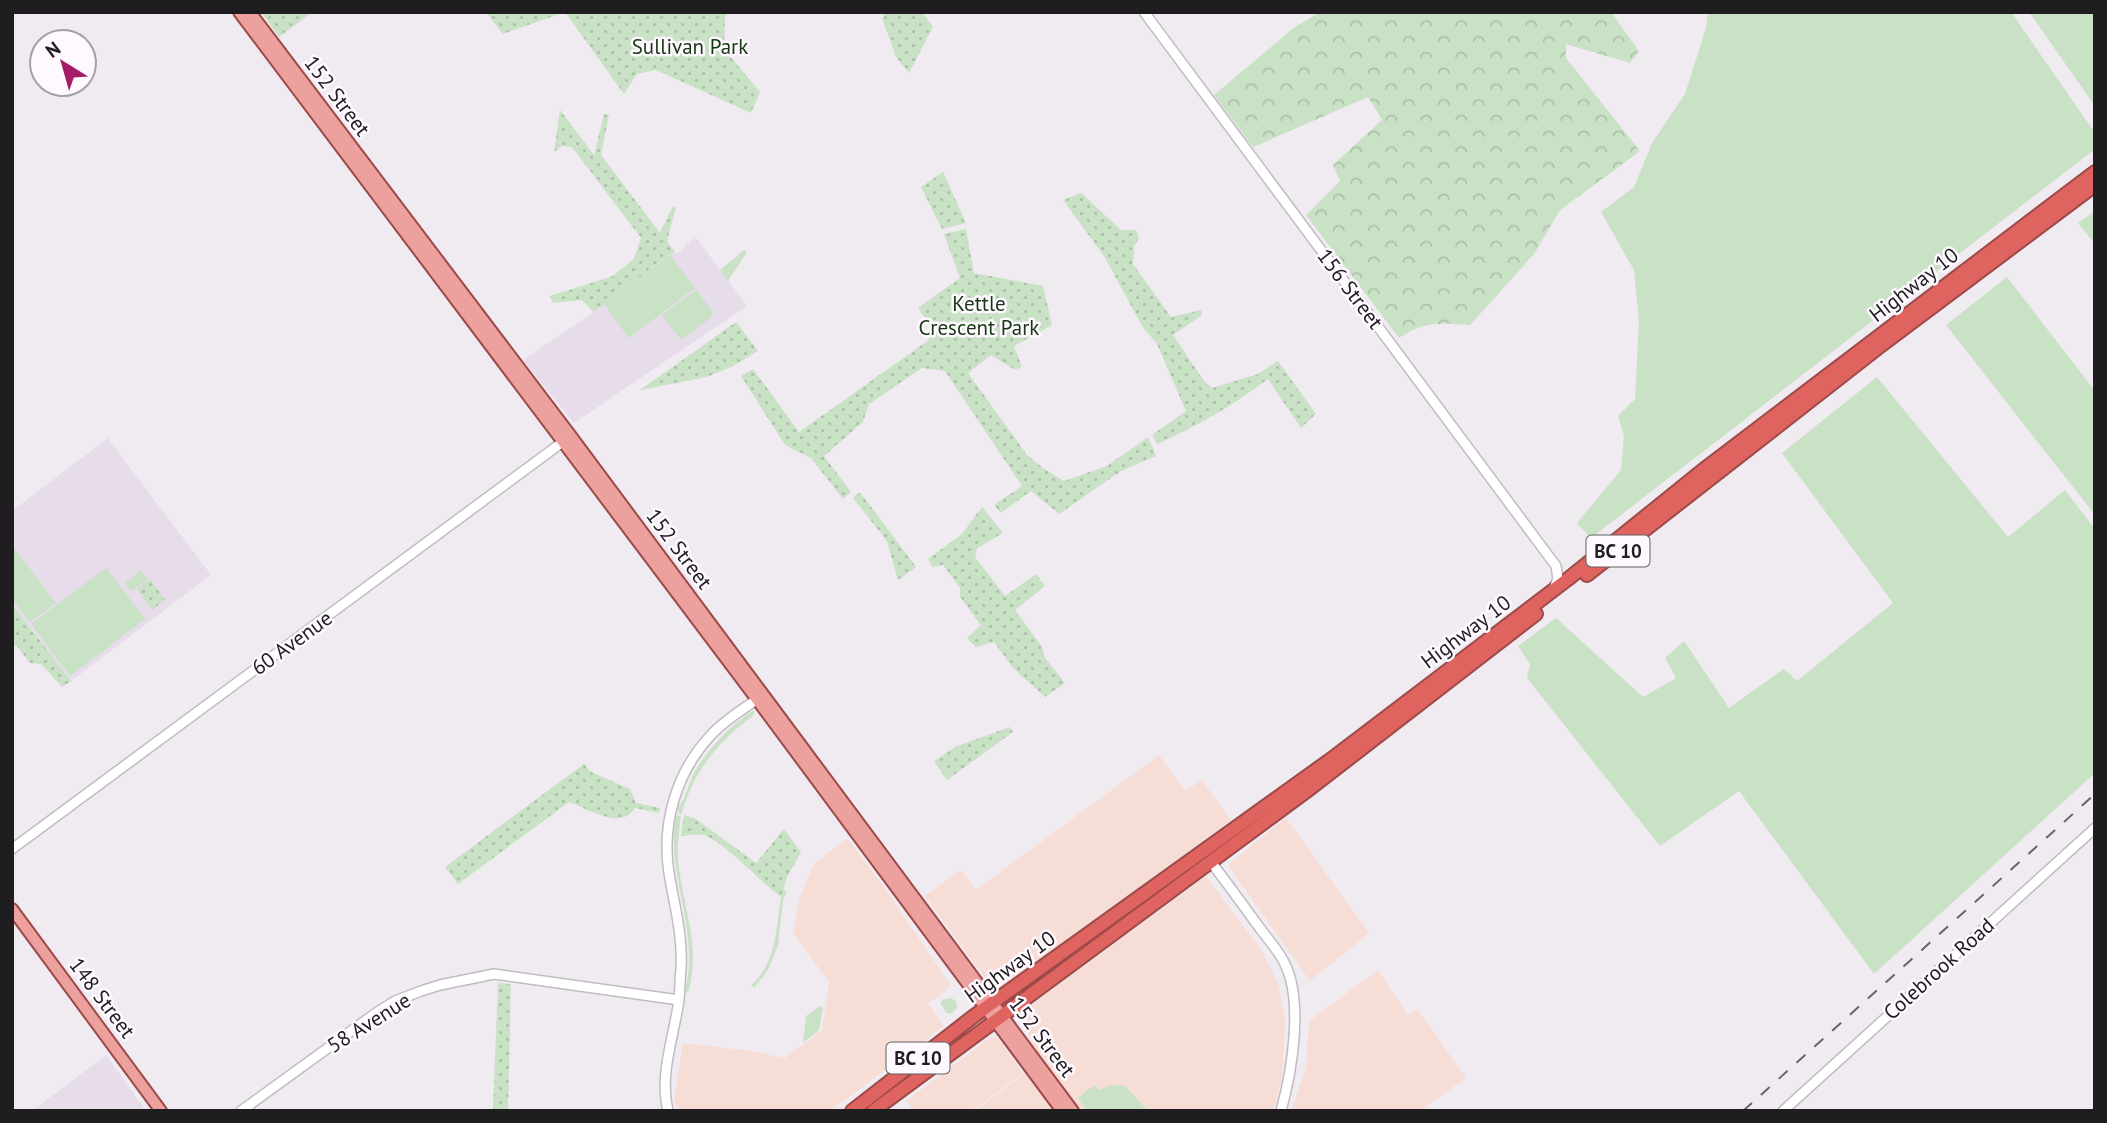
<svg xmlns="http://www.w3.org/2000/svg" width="2107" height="1123" font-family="'PT Sans',sans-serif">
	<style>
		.commercial { fill: #f6ddd5 }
		.built { fill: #e7dce9 }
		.grass { fill: #c9e1c5 }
		.forest { fill: url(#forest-crowns) }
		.park { fill: url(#park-dots) }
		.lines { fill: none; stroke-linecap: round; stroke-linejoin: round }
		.minor-casing { stroke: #c1bbc2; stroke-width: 12 }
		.major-casing { stroke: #9c4a49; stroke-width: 14 }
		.highway-casing { stroke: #9c4a49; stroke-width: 16 }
		.minor { stroke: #fff; stroke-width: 9 }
		.major { stroke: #eca19f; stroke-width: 10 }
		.highway { stroke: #df635f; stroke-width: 12 }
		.rail { stroke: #676467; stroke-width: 2; stroke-dasharray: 12 12; stroke-linecap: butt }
		.labels { text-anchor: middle; stroke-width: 5; stroke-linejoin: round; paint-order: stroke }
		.shield { fill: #fef8ff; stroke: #625f62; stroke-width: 2 }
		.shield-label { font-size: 19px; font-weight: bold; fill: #1f1d1f }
		.park-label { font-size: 21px; fill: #153910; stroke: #fef8ff }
		.street-label { font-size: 21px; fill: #1f1d1f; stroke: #fef8ff }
	</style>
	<defs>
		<pattern id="forest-crowns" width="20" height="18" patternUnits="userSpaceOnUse" patternTransform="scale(1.75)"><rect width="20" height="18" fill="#c9e1c5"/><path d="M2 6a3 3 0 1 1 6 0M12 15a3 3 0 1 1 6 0" fill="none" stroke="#acc1a9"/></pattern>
		<pattern id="park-dots" width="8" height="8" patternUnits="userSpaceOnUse" patternTransform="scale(1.75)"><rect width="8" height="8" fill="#c9e1c5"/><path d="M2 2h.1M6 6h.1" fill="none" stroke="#acc1a9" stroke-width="1.8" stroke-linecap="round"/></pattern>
	</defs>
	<rect width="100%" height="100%" fill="#f0ebf1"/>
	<path class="commercial" d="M 1159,755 L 1185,791 L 1202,780 L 1231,820 L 996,993 L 925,896 L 961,870 L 976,890 Z
		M 1286,818 L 1369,933 L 1310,981 L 1228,865 Z
		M 847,838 L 887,891 L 951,986 L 928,1004 L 944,1026 L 830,1111 L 678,1111 L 674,1101 L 683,1043 L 751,1051 L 785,1058 L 822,1030 L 829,982 L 793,933 L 800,897 L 814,864 Z
		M 1206,876 L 1262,951 L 1278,984 L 1285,1019 L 1282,1079 L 1273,1111 L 1080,1111 L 1030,1041 L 1031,1039 L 1020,1019 L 1021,1013 Z
		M 1378,970 L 1408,1015 L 1417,1009 L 1466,1078 L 1420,1111 L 1291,1111 L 1306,1068 L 1309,1021 Z
		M 991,1037 L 998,1038 L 1023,1073 L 972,1111 L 914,1111 L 906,1101 Z
		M 1025,1073 L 1057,1111 L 975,1111 Z"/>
	<path class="built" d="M 695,236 L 747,306 L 574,423 L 523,360 L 594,312 L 674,251 L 677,254 Z
		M 108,438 L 211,575 L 71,681 L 12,603 L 12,511 Z
		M 106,1055 L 146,1111 L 32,1111 Z"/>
	<path class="grass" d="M 1708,12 L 2011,12 L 2095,133 L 2095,149 L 1591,538 L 1577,523 L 1621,470 L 1624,436 L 1618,416 L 1635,399 L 1639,322 L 1634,270 L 1601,212 L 1634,187 L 1652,143 L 1685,94 L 1706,28 Z
		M 2029,12 L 2095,12 L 2095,106 Z
		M 2095,211 L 2095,244 L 2078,223 Z
		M 744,250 L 747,252 L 728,281 L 720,270 Z
		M 670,255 L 695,288 L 629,338 L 604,304 Z
		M 2007,277 L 2095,391 L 2095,515 L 1946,325 Z
		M 696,290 L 713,312 L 710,318 L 681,340 L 662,315 Z
		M 1877,377 L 2008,537 L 2065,490 L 2095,529 L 2095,773 L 1874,974 L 1739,791 L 1660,846 L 1527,678 L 1530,664 L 1518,646 L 1556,618 L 1643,697 L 1676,678 L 1665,658 L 1684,641 L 1729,708 L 1784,669 L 1797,681 L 1893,603 L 1782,453 Z
		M 15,549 L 56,603 L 30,622 L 12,598 L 12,551 Z
		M 106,568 L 145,619 L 70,676 L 31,624 Z
		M 141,570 L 148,579 L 131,591 L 125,583 Z
		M 754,710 L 754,715 C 717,742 694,771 681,815 L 679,814 L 678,808 C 686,799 688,784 694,773 C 708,749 731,724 754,710 Z
		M 676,816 L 681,816 C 679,831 677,845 678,860 C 682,905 702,946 688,993 L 685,990 C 701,932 665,874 676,816 Z
		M 783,889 L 787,891 L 783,900 L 778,945 L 768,970 L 754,988 L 751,985 C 779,961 775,924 783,889 Z
		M 951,998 L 956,1001 L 957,1008 L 952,1013 L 947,1013 L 940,1003 L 944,999 Z
		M 820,1006 L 823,1008 L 819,1030 L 803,1043 L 806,1016 Z
		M 1094,1085 L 1099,1090 L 1112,1085 L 1125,1086 L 1148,1111 L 1087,1111 L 1078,1098 Z"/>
	<path class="forest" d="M 1320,12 L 1611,12 L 1639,51 L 1630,63 L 1566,44 L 1566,58 L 1640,151 L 1560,210 L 1534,254 L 1470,325 C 1441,323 1423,321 1399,338 L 1306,215 L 1340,181 L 1333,165 L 1382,120 L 1368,97 L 1253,147 L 1214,95 L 1295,27 Z"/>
	<path class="park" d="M 261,12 L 313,12 L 279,37 Z
		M 486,12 L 731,12 L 725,16 L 724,49 L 760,92 L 751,113 L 656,70 L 637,74 L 624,94 L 565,12 L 503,34 Z
		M 885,12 L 922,12 L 933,27 L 909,73 L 896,57 L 882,18 Z
		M 560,110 L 594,155 L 604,114 L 609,115 L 601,155 L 660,233 L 673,206 L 676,207 L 667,241 L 674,251 L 594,312 L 582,300 L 553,303 L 550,296 L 613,276 L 634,259 L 641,238 L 572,147 L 562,146 L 554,152 Z
		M 943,172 L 966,223 L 942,229 L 921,187 Z
		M 1081,193 L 1121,230 L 1136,230 L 1139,238 L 1134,246 L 1133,264 L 1171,317 L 1201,310 L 1202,315 L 1173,335 L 1204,381 L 1212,388 L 1258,374 L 1278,361 L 1316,414 L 1301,428 L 1268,379 C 1232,406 1197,426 1157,444 L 1152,435 L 1186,411 L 1157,344 L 1142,326 L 1104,256 L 1063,200 Z
		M 966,229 L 974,273 L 1043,286 L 1052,325 L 1014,346 L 1022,367 L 1015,370 L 991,355 L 968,373 L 1027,455 L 1043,468 L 1064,481 L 1107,466 L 1148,437 L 1156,456 L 1121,471 L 1059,514 L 1031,491 L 1001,513 L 994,505 L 1022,486 L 945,371 L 922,368 L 869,404 L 863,422 L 824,456 L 851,492 L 843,499 L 811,458 L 785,445 L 741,376 L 753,369 L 799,432 L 929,340 L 931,327 L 918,308 L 960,278 L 944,234 Z
		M 736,322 L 758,351 L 733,366 L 707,377 L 640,390 Z
		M 860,492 L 916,567 L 898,580 L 887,541 L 853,498 Z
		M 982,507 L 1003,533 L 977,548 L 975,557 L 1005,596 L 1036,574 L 1045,586 L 1015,610 L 1042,647 L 1045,658 L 1065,683 L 1045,697 L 1013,668 L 994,642 L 976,647 L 967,638 L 981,625 L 960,597 L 960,588 L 943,565 L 932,567 L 928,559 L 962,534 Z
		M 150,579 L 165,600 L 152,610 L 137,589 Z
		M 12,604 L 71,681 L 62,687 L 41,664 L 30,663 L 17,646 L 12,645 Z
		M 1010,727 L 1013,732 L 947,780 L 934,761 L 957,746 Z
		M 584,764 L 591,772 L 630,789 L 636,803 L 660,808 L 659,813 L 635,808 C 621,831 589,809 569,802 L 458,884 L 445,867 Z
		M 684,815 L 696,819 L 756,863 L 784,829 L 801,852 L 787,877 L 781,897 C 764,885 720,838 703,835 C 697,834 688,835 681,836 Z
		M 498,983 L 511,984 L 508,1111 L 493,1111 Z"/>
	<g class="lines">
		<g class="minor-casing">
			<path id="minor" d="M 1144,12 L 1556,566 L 1558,579 L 1553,590
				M 12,849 L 568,438
				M 1211,862 C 1227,883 1243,905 1259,927 C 1267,938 1278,950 1284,962 C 1304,1000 1292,1071 1281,1111
				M 241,1111 L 376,1013 L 395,1001 L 421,991 L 440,985 L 494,974 L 679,1000
				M 668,1111 C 659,1074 674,1036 679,1000 C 680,989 680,979 681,968 C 683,934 674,905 669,873 C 661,823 677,771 711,735 C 726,719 745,708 762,696
				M 1783,1111 L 2095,828"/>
		</g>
		<g class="major-casing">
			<path id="major" d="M 239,12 L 752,693 L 1062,1111
				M 250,12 L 571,436 L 1073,1111
				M 12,909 L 161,1111"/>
		</g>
		<g class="highway-casing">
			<path id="highway" d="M 1587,575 L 1879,347 L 2095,185
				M 852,1111 L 974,1016 L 1330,760 L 1568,579 L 1707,467 L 2095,172
				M 873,1111 L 1308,790 L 1536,614"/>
		</g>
		<use href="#minor" class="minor"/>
		<use href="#major" class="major"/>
		<use href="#highway" class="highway"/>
		<path class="rail" d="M 1743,1111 L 2095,794"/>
	</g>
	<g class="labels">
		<g class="shield">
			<rect x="1586.5" y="535.5" width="63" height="31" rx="5"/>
			<rect x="886.5" y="1042.5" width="63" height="31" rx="5"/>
		</g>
		<g class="shield-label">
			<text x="1618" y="558">BC 10</text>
			<text x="918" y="1065">BC 10</text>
		</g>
		<g class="park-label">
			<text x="690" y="54">Sullivan Park</text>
			<text x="979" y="311">Kettle<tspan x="979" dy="24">Crescent Park</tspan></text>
		</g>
		<g class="street-label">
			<text transform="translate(337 96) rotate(53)" y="7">152 Street</text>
			<text transform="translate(1914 285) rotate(-38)" y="7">Highway 10</text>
			<text transform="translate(1350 289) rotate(53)" y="7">156 Street</text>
			<text transform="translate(679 549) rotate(53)" y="7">152 Street</text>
			<text transform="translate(1466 632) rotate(-37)" y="7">Highway 10</text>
			<text transform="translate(292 643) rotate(-36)" y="7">60 Avenue</text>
			<text transform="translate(1010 967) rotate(-36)" y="7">Highway 10</text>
			<text transform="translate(1939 969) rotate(-42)" y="7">Colebrook Road</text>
			<text transform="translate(102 998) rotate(53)" y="7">148 Street</text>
			<text transform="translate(369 1023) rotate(-32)" y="7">58 Avenue</text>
			<text transform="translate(1042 1037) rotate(53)" y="7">152 Street</text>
		</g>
	</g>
	<rect width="2107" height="1123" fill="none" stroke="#1f1d1f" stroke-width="28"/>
	<g transform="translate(63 63) rotate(323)"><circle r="33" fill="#fef8ff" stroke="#a5a0a5" stroke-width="2"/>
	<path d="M0-5L12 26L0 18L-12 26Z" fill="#a41d68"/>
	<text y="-10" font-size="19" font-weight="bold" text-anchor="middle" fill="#1f1d1f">N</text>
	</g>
</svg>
